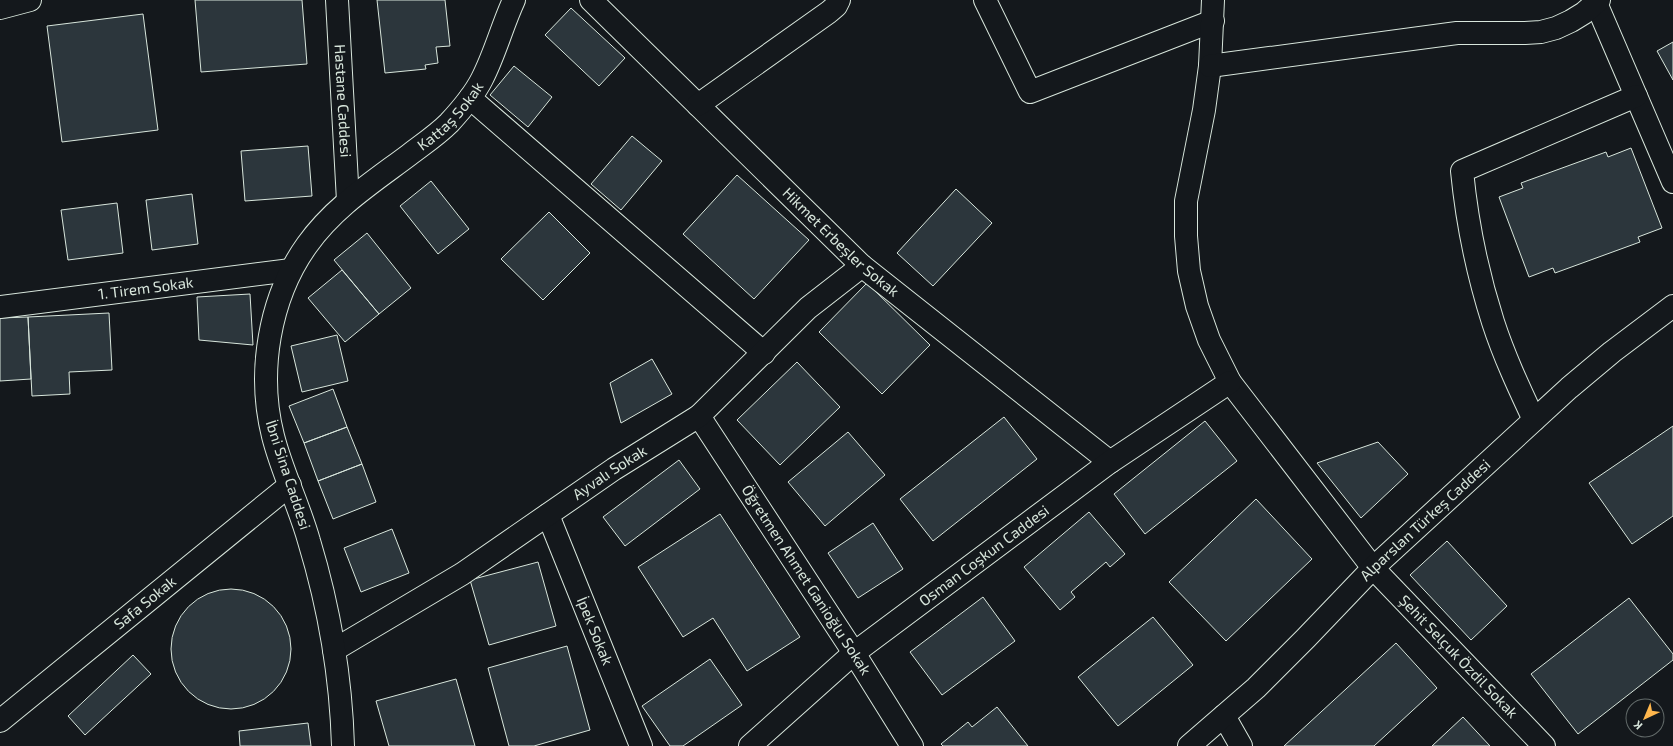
<svg xmlns="http://www.w3.org/2000/svg" width="1673" height="746" font-family="'Exo 2',sans-serif">
	<style>
		.building { fill: #2c363c; stroke: #d8e6dc }
		.lines { fill: none; stroke-linecap: round; stroke-linejoin: round }
		.street-casing { stroke: #d8e6dc; stroke-width: 24 }
		.street { stroke: #14181c; stroke-width: 22 }
		.labels { text-anchor: middle; stroke-width: 3; stroke-linejoin: round; paint-order: stroke }
		.street-label { font-size: 15px; fill: #d8e6dc; stroke: #14181c }
	</style>
	<rect width="100%" height="100%" fill="#14181c"/>
	<path class="building" d="M 195,0 L 302,0 L 307,64 L 201,72 Z
		M 377,0 L 445,0 L 450,46 L 436,47 L 438,63 L 425,65 L 426,69 L 385,73 Z
		M 571,8 L 625,58 L 599,86 L 545,35 Z
		M 143,14 L 158,130 L 62,142 L 47,26 Z
		M 1673,42 L 1673,80 L 1657,51 Z
		M 514,66 L 552,97 L 528,127 L 490,95 Z
		M 632,136 L 662,161 L 621,210 L 591,184 Z
		M 308,146 L 312,196 L 245,201 L 241,151 Z
		M 1631,148 L 1662,228 L 1638,237 L 1640,242 L 1555,273 L 1553,268 L 1529,277 L 1499,197 L 1523,188 L 1521,183 L 1606,152 L 1608,157 Z
		M 737,175 L 809,240 L 754,299 L 683,234 Z
		M 431,181 L 469,229 L 438,254 L 400,206 Z
		M 956,189 L 992,223 L 933,286 L 897,253 Z
		M 192,194 L 198,244 L 152,250 L 146,200 Z
		M 117,203 L 123,253 L 68,260 L 61,210 Z
		M 549,212 L 590,253 L 543,300 L 501,259 Z
		M 367,233 L 411,288 L 379,314 L 334,260 Z
		M 342,270 L 379,314 L 345,342 L 308,298 Z
		M 867,283 L 930,345 L 882,394 L 819,332 Z
		M 250,294 L 253,345 L 199,340 L 197,297 Z
		M 109,313 L 112,370 L 69,372 L 70,394 L 32,396 L 28,317 Z
		M 28,317 L 31,379 L 0,381 L 0,318 Z
		M 337,335 L 348,381 L 302,392 L 291,346 Z
		M 652,359 L 672,394 L 621,423 L 610,383 Z
		M 797,362 L 840,407 L 780,465 L 737,420 Z
		M 333,389 L 347,427 L 304,443 L 289,406 Z
		M 1004,417 L 1037,459 L 933,541 L 900,499 Z
		M 1205,421 L 1237,461 L 1145,534 L 1114,494 Z
		M 1673,426 L 1673,516 L 1632,544 L 1589,483 Z
		M 347,427 L 362,464 L 318,481 L 304,443 Z
		M 848,432 L 885,475 L 825,526 L 788,482 Z
		M 1378,442 L 1408,474 L 1361,518 L 1317,463 Z
		M 679,460 L 700,489 L 625,546 L 603,517 Z
		M 362,464 L 376,502 L 333,519 L 318,481 Z
		M 1256,499 L 1312,559 L 1226,641 L 1169,582 Z
		M 1089,512 L 1125,554 L 1110,567 L 1106,562 L 1071,592 L 1075,597 L 1060,610 L 1024,567 Z
		M 720,514 L 800,637 L 747,671 L 713,618 L 683,637 L 638,567 Z
		M 873,523 L 903,569 L 858,598 L 828,553 Z
		M 392,529 L 409,573 L 361,592 L 344,548 Z
		M 1447,541 L 1507,606 L 1471,640 L 1410,575 Z
		M 538,562 L 556,626 L 489,645 L 470,580 Z
		M171 649a60 60 0 1 1 120 0a60 60 0 1 1-120 0Z
		M 983,597 L 1015,641 L 942,695 L 910,652 Z
		M 1629,598 L 1673,654 L 1673,660 L 1578,734 L 1531,674 Z
		M 1153,617 L 1193,665 L 1118,726 L 1078,677 Z
		M 1396,643 L 1437,688 L 1374,746 L 1284,746 Z
		M 567,646 L 590,730 L 534,746 L 509,746 L 488,668 Z
		M 133,655 L 151,674 L 85,735 L 68,716 Z
		M 710,659 L 742,705 L 683,746 L 670,746 L 642,706 Z
		M 456,679 L 475,746 L 389,746 L 376,701 Z
		M 997,707 L 1028,746 L 943,746 L 941,744 L 968,722 L 972,727 Z
		M 1463,717 L 1490,746 L 1432,746 Z
		M 308,723 L 311,746 L 240,746 L 239,731 Z"/>
	<g class="lines">
		<g class="street-casing">
			<g id="street">
				<path id="s1" d="M 337,0 L 348,201"/>
				<path id="s2" d="M 591,0 L 862,266 L 1110,462"/>
				<path d="M 985,0 L 1030,92 L 1213,21"/>
				<path id="s3" d="M 1213,0 L 1210,66 L 1204,110 L 1186,201 L 1186,236 L 1189,271 L 1197,306 L 1209,340 L 1230,382 L 1373,568 L 1544,746"/>
				<path d="M 1596,3 L 1673,182"/>
				<path d="M 0,8 L 30,0"/>
				<path d="M 1210,66 L 1457,33 L 1525,33 L 1541,32 L 1556,28 L 1571,21 L 1584,13 L 1599,0"/>
				<path d="M 470,98 L 764,353"/>
				<path d="M 698,105 L 829,12 L 836,6 L 839,0"/>
				<path id="s4" d="M 0,307 L 291,270"/>
				<path id="s5" d="M 699,416 L 854,653 L 912,746"/>
				<path d="M 1534,420 C 1519,388 1504,356 1493,322 C 1477,272 1467,222 1462,171 L 1636,96"/>
				<path id="s6" d="M 548,515 L 641,746"/>
				<path id="s7" d="M 334,650 L 462,574 L 614,469 L 699,416 L 808,308 L 862,266"/>
				<path d="M 1224,716 L 1241,746"/>
				<path id="s8" d="M 0,721 L 290,485"/>
				<path id="s9" d="M 343,746 C 341,677 329,607 309,541 C 299,505 282,472 273,436 C 257,373 269,298 307,245 C 334,207 373,182 409,155 C 422,145 437,135 449,123 C 461,110 474,95 482,79 C 495,54 502,26 514,0"/>
				<path id="s10" d="M 750,746 L 854,653 L 1110,462 L 1230,382"/>
				<path id="s11" d="M 1189,746 L 1256,688 L 1306,638 L 1373,568 L 1569,388 L 1612,352 L 1673,306"/>
			</g>
		</g>
		<use href="#street" class="street"/>
	</g>
	<g class="labels">
		<g class="street-label">
			<text dy="5" stroke="none"><textPath href="#s1" startOffset="101">Hastane Caddesi</textPath></text>
			<text dy="5" stroke="none"><textPath href="#s9" startOffset="713">Kattaş Sokak</textPath></text>
			<text dy="5" stroke="none"><textPath href="#s2" startOffset="348">Hikmet Erbeşler Sokak</textPath></text>
			<text dy="5" stroke="none"><textPath href="#s4" startOffset="147">1. Tirem Sokak</textPath></text>
			<text dy="5" stroke="none"><textPath href="#s7" startOffset="328">Ayvalı Sokak</textPath></text>
			<text transform="translate(288 475) rotate(72)" y="5">İbni Sina Caddesi</text>
			<text dy="5" stroke="none"><textPath href="#s11" startOffset="327">Alparslan Türkeş Caddesi</textPath></text>
			<text dy="5" stroke="none"><textPath href="#s10" startOffset="302">Osman Coşkun Caddesi</textPath></text>
			<text dy="5" stroke="none"><textPath href="#s5" startOffset="196">Öğretmen Ahmet Ganioğlu Sokak</textPath></text>
			<text dy="5" stroke="none"><textPath href="#s8" startOffset="187">Safa Sokak</textPath></text>
			<text dy="5" stroke="none"><textPath href="#s6" startOffset="125">İpek Sokak</textPath></text>
			<text dy="5" stroke="none"><textPath href="#s3" startOffset="750">Şehit Selçuk Özdil Sokak</textPath></text>
		</g>
	</g>
	<g transform="translate(1645 718) rotate(224)"><circle r="19" fill="#14181c" stroke="#626a69"/>
	<path d="M0-3L7 15L0 10L-7 15Z" fill="#ffb74d"/>
	<text y="-6" font-size="11" font-weight="bold" text-anchor="middle" fill="#d8e6dc">K</text>
	</g>
</svg>
